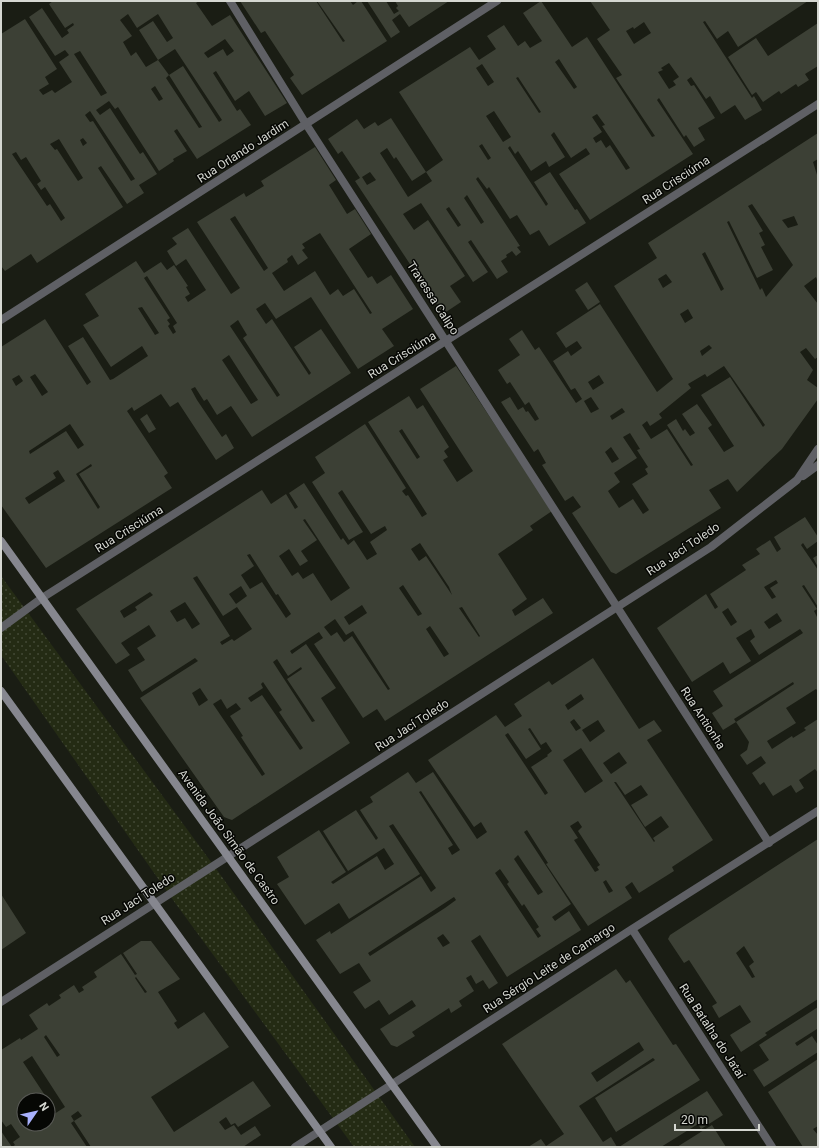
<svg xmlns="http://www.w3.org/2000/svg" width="819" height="1148" font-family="Roboto,sans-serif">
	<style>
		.park { fill: url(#park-dots) }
		.building { fill: #3c4035; fill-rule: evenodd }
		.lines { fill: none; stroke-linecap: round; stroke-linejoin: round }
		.lane { stroke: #5f6065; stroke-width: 8 }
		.street { stroke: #5f6065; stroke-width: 8 }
		.secondary { stroke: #86878f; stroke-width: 8 }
		.labels { text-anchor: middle; stroke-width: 3; stroke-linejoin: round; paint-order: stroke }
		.street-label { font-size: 12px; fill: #d5d7d1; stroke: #060704 }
	</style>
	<defs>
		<pattern id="park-dots" width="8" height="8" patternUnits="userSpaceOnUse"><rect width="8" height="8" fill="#242b14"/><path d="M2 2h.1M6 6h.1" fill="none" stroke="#434935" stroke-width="1.8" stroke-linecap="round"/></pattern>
	</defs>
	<rect width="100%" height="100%" fill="#1a1d14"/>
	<path class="park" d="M 1,576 L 217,870 L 415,1147 L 354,1147 L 173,900 L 1,655 Z"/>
	<path class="building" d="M 53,1 L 199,1 L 196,3 L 212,26 L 230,15 L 287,103 L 265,116 L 249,91 L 235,101 L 216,71 L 213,73 L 237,111 L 240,109 L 251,125 L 197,159 L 177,129 L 174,131 L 187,151 L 173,159 L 174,161 L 159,171 L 118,107 L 115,109 L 109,101 L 96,110 L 100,115 L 110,108 L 140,154 L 143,152 L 157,174 L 139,185 L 144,193 L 127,204 L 101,166 L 98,168 L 123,207 L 37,263 L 31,254 L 5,271 L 1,266 L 1,34 L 25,19 L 57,69 L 45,77 L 49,84 L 39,90 L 43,95 L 52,90 L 55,93 L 72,82 L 59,62 L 69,55 L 65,50 L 55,56 L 29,17 L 42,8 L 62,38 L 69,33 L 67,30 L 74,25 L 73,23 L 65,28 L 49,4 ZM 128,14 L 137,28 L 158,14 L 173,38 L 167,42 L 153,21 L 139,30 L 158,60 L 175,49 L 222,120 L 219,122 L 183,66 L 169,75 L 202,127 L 199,128 L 166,78 L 169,75 L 158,60 L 146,67 L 136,52 L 131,56 L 123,42 L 132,36 L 120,20 ZM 225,39 L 234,51 L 227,56 L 223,49 L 208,58 L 204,53 ZM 80,51 L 107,93 L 101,96 L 74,54 ZM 155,86 L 163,99 L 159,101 L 151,89 ZM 90,111 L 135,179 L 131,181 L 93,121 L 90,122 L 85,115 ZM 83,138 L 87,143 L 83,146 L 80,140 ZM 59,139 L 83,178 L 78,181 L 57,149 L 55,150 L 50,144 ZM 16,152 L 21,160 L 26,157 L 41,181 L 37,184 L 41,190 L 45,187 L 65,218 L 61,221 L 50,204 L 47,206 L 12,154 Z
		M 240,1 L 316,1 L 343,42 L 345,41 L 317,1 L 350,1 L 353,5 L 358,1 L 361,1 L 387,41 L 302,95 L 290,78 L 294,75 L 265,31 L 261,33 Z
		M 367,1 L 386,1 L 394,14 L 399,11 L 396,8 L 398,6 L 395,1 L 449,1 L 409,27 L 400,14 L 392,20 L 400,32 L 391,38 Z
		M 541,1 L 572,47 L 587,37 L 652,137 L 655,136 L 616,78 L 622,75 L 597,39 L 610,30 L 590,1 L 808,1 L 738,47 L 728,31 L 717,39 L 705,21 L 703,22 L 752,98 L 754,96 L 762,110 L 745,120 L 735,105 L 721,114 L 710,96 L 706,99 L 691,77 L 687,80 L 691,86 L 694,85 L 715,118 L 698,128 L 705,140 L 694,147 L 686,135 L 684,137 L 659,98 L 657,100 L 693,154 L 590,220 L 559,174 L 590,154 L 586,148 L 571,158 L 554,132 L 551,135 L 565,157 L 549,167 L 546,161 L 531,171 L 518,151 L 515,154 L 510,146 L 508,148 L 546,206 L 548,204 L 534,182 L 550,172 L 575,210 L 577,209 L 586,223 L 549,246 L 539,230 L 530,235 L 517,215 L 510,219 L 489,187 L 487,189 L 478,177 L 476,179 L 520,246 L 517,247 L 521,252 L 516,256 L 512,251 L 506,255 L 507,257 L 501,261 L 508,272 L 497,279 L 471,240 L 468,242 L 488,272 L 473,282 L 421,203 L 403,214 L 414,230 L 428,220 L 465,276 L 450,286 L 461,302 L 443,314 L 355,181 L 360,178 L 342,151 L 338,154 L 328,139 L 357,119 L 364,129 L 375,122 L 378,126 L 391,118 L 426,172 L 443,160 L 399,92 L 470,47 L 479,60 L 496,49 L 487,36 L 504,25 L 518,46 L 525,41 L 530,48 L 542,41 L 523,13 ZM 644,22 L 651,33 L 634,44 L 626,31 L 633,27 L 634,29 ZM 559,59 L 577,87 L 574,89 L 555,62 ZM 669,63 L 679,77 L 673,81 L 676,85 L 669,89 L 658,72 L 663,70 L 661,68 ZM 482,64 L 494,82 L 488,86 L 476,68 ZM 518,77 L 541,112 L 539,113 L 516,78 ZM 494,111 L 511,137 L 503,142 L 486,116 ZM 597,114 L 605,125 L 602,126 L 630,168 L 626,170 L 610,145 L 606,148 L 601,140 L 596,143 L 593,138 L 602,132 L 592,117 ZM 482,144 L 491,158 L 488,160 L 479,146 ZM 387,148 L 394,159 L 396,157 L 412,181 L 426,172 L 432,181 L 408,197 L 380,153 ZM 370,172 L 376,180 L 367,185 L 362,177 ZM 467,195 L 484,222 L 481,224 L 464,198 ZM 449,207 L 461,225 L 458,227 L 446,209 Z
		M 818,23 L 818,66 L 805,74 L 809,80 L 798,87 L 796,84 L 781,94 L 779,91 L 763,102 L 756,92 L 752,95 L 728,57 L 756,38 L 768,56 Z
		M 818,133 L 818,159 L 813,162 L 818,178 L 818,282 L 816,277 L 804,286 L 818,304 L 818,357 L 815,359 L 806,348 L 800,352 L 813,370 L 807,380 L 818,388 L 818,399 L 782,449 L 737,492 L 728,479 L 709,490 L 721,508 L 616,574 L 611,572 L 572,513 L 581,507 L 573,496 L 565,501 L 542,465 L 546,463 L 538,449 L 534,452 L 501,402 L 510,397 L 518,410 L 523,407 L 526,412 L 528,411 L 535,421 L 539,419 L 529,402 L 525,405 L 510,382 L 507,384 L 498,370 L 520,355 L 509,339 L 522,330 L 535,350 L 539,347 L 576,403 L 582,399 L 575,388 L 571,390 L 553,361 L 568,351 L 571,356 L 582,348 L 577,341 L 566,348 L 556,333 L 600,304 L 657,392 L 673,379 L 614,286 L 657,258 L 648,243 ZM 752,204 L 793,265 L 766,297 L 762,288 L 760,290 L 727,222 L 729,221 L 757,278 L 773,270 L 761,247 L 765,245 L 759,233 L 763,231 L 748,206 ZM 794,216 L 798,225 L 788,228 L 782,220 ZM 705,252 L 724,289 L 721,291 L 702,254 ZM 666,274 L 672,282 L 663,288 L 658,279 ZM 688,309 L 693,318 L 685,323 L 680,314 ZM 709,345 L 712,348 L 702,356 L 700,351 ZM 724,366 L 765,425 L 763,427 L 730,377 L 701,395 L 734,446 L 724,452 L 708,428 L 712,425 L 697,404 L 682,414 L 695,433 L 690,436 L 685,429 L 683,431 L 676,419 L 667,425 L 693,465 L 691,466 L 667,429 L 651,439 L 642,425 L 647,421 L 650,426 L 662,418 L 659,414 L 691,388 L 688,384 L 705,374 L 707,377 ZM 599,375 L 604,383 L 593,390 L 588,382 ZM 591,397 L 599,409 L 591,413 L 584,401 ZM 622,408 L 625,412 L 612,420 L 610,416 ZM 630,433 L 640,449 L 637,450 L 648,467 L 645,469 L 648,474 L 632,484 L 649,510 L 643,514 L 633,499 L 619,508 L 608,491 L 620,482 L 614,473 L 637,458 L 623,437 ZM 611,447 L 619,459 L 612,463 L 605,452 Z
		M 315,147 L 336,180 L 329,185 L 347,214 L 355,209 L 371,234 L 349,249 L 368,278 L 372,276 L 377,284 L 391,275 L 413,309 L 382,329 L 394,346 L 358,369 L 311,297 L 276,319 L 265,303 L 256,309 L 266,324 L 272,319 L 309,375 L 311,373 L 294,347 L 321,329 L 351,373 L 252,437 L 231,406 L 217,415 L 207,399 L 204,401 L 195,387 L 191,389 L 197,400 L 222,437 L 226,434 L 234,448 L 216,460 L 178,402 L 170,407 L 161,394 L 134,411 L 132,407 L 127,411 L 168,473 L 164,476 L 172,488 L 46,568 L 1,505 L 1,347 L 45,319 L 87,385 L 91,382 L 68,346 L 83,337 L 110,380 L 113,379 L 148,356 L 142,346 L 111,367 L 83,325 L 99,316 L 85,294 L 136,261 L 144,273 L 161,262 L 167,270 L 174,265 L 188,286 L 186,287 L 190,294 L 185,297 L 188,302 L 206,290 L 186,259 L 176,266 L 167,251 L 177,244 L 172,238 L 188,228 L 231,294 L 240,288 L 197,222 L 244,193 L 246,197 L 264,186 L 261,181 ZM 235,216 L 268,268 L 264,271 L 230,219 ZM 320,233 L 372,313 L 370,314 L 354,289 L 343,296 L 338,289 L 330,295 L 315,271 L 284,291 L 272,273 L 288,262 L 287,259 L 292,255 L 298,265 L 308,258 L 302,250 L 305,248 L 302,244 ZM 147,276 L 177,323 L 173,326 L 176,332 L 173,334 L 168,326 L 170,324 L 167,320 L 170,318 L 144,278 ZM 142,307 L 159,333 L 155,335 L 138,308 ZM 238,320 L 247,335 L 243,338 L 280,395 L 277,397 L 230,326 ZM 229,355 L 258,400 L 251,404 L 222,360 ZM 35,374 L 48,392 L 42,396 L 30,377 ZM 19,375 L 23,381 L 16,386 L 12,379 ZM 70,424 L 84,445 L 78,449 L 66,431 L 30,454 L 29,451 ZM 91,464 L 92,466 L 79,474 L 100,507 L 98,509 L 76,474 ZM 58,470 L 65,481 L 29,504 L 25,498 L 56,478 L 53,473 Z
		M 587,282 L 600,302 L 588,310 L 575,290 Z
		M 456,366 L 552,511 L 530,526 L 533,530 L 498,554 L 527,599 L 512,610 L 515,616 L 543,598 L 553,613 L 385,721 L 377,709 L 363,718 L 314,644 L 323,638 L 319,632 L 290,651 L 292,654 L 306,644 L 336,688 L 321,698 L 350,743 L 232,820 L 229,819 L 224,817 L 140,698 L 198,661 L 195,658 L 142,692 L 128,670 L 145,660 L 137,648 L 156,636 L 149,625 L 121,643 L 130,655 L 116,664 L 76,609 L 262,490 L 271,504 L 286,494 L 295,509 L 298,507 L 289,493 L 304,483 L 341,540 L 343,538 L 348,545 L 354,540 L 367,560 L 377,554 L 370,542 L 387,530 L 385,526 L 371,534 L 342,490 L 338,493 L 363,532 L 349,540 L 312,482 L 325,473 L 315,457 L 365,424 L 406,488 L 402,491 L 406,496 L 408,495 L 422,517 L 427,514 L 368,422 L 409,396 L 417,409 L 423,405 L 449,447 L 444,451 L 448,457 L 443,460 L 457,482 L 473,471 L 420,389 ZM 402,429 L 420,457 L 417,459 L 399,431 ZM 305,519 L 350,588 L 331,601 L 313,573 L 303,579 L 298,572 L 292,576 L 279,556 L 289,549 L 300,566 L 308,561 L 301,551 L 317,540 L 303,520 ZM 420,543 L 449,587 L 452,595 L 426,556 L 419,561 L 411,549 ZM 250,554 L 276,595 L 278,594 L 291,614 L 286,618 L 262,582 L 250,589 L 241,575 L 254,566 L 247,555 ZM 197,576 L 223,616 L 237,607 L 252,629 L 234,641 L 232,639 L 222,645 L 220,642 L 230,636 L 193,578 ZM 403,585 L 422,614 L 418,616 L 399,588 ZM 241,586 L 247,596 L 236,604 L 229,594 ZM 150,592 L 153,595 L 135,607 L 137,610 L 124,618 L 120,611 ZM 185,602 L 200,624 L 192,629 L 185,618 L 177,622 L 170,611 ZM 362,605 L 367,613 L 349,625 L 344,617 ZM 462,607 L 480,636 L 479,637 L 459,608 ZM 335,619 L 346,635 L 353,631 L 390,689 L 388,690 L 352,636 L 344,642 L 337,632 L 331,636 L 324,627 ZM 430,626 L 449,654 L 444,657 L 426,629 ZM 277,659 L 288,676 L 301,667 L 302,669 L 287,679 L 315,721 L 312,722 L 273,662 ZM 263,682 L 282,710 L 279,712 L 303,748 L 300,750 L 262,695 L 251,702 L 248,698 L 263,688 L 261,684 ZM 200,688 L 208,700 L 199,706 L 192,693 ZM 221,699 L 227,709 L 236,703 L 241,709 L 230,716 L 243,736 L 241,737 L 265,774 L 262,776 L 213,704 Z
		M 147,414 L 156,429 L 149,433 L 140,419 Z
		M 805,517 L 818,537 L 818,541 L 807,549 L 803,543 L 801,545 L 818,570 L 818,607 L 804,585 L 802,586 L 817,609 L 814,611 L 818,619 L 818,691 L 816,689 L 786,708 L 796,723 L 767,741 L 772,749 L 792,736 L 793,738 L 806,730 L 804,728 L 818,719 L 818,773 L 815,769 L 799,780 L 804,788 L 796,793 L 791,785 L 773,796 L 764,782 L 760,785 L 752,773 L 766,763 L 761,756 L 747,765 L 740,755 L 747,750 L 749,742 L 736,722 L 794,684 L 793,682 L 734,719 L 736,722 L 723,730 L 712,713 L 723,706 L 713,691 L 803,633 L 800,629 L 759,655 L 750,641 L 755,637 L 751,629 L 736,638 L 751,661 L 730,674 L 723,662 L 692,682 L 657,628 L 706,594 L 715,609 L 718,607 L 710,594 L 746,570 L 742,565 L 760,554 L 756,549 L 770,540 L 777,552 L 781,549 L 774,537 ZM 776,580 L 778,583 L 770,588 L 776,597 L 772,599 L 764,587 ZM 728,608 L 737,622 L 731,626 L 722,612 ZM 777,613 L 782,621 L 769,629 L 764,622 Z
		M 818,555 L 818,567 L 813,558 Z
		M 593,658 L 639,729 L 654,720 L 662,731 L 647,740 L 713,840 L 672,867 L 674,871 L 639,893 L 632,882 L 625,887 L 632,898 L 588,926 L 546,864 L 548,863 L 527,830 L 524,832 L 571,904 L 552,917 L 555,921 L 569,911 L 581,930 L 507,977 L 480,935 L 471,941 L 498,983 L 489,989 L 483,980 L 476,984 L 471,975 L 466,978 L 474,991 L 459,1001 L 462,1006 L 451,1013 L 449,1008 L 412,1032 L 415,1036 L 397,1047 L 391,1045 L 380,1029 L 416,1006 L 412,1000 L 389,1015 L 379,1000 L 365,1009 L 353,992 L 371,981 L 359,963 L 340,974 L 316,940 L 330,931 L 331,934 L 421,876 L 431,892 L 436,888 L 393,824 L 389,826 L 420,874 L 349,919 L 339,903 L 305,925 L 277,884 L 289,877 L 277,857 L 319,830 L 346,872 L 331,882 L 333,884 L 377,856 L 385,870 L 394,864 L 384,848 L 348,871 L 323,831 L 356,810 L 376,840 L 378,838 L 360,810 L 373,802 L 370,797 L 408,772 L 416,783 L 433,772 L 477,839 L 487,832 L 481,822 L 474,827 L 428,760 L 496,715 L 505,727 L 522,716 L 514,704 L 549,681 L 552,685 ZM 581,694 L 584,699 L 568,710 L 565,705 ZM 574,719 L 581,728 L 576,731 L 570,722 ZM 598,720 L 605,731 L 590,742 L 582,730 ZM 530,728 L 541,745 L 546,742 L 552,751 L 547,755 L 548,756 L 531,767 L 548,793 L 545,795 L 505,735 L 508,733 L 526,759 L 541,749 L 528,729 ZM 581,748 L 603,781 L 585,793 L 563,760 ZM 619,752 L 627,763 L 611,774 L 603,763 ZM 614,782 L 616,782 L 625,795 L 641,785 L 648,795 L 631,805 L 645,827 L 661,816 L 669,827 L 653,838 L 655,841 L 654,842 ZM 421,791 L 460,850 L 452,855 L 448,848 L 453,845 L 419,792 ZM 578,821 L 582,827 L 578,831 L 600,865 L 597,867 L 599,870 L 595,872 L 574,840 L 578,838 L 570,826 ZM 518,855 L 543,892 L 538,895 L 514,859 ZM 500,869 L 509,882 L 507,884 L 522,906 L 524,904 L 539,927 L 536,929 L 541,936 L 538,938 L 495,873 ZM 606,880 L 613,891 L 609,893 L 603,882 ZM 454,897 L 456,900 L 445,908 L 370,956 L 368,953 ZM 443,934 L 450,943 L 443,947 L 437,938 Z
		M 818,839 L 818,999 L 765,1033 L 767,1035 L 741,1052 L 730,1035 L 751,1022 L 740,1005 L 719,1018 L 712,1006 L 717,1003 L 689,960 L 684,963 L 668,939 L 670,935 ZM 744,946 L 754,962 L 749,966 L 755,977 L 752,978 L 736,953 Z
		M 1,894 L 26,933 L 1,950 Z
		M 141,941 L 151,941 L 180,979 L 158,992 L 177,1021 L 174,1023 L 178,1029 L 204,1012 L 229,1047 L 151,1097 L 174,1132 L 253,1081 L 271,1106 L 238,1127 L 235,1123 L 231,1125 L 226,1117 L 219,1122 L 225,1130 L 234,1125 L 241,1135 L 255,1126 L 261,1135 L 243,1147 L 91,1147 L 74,1121 L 82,1116 L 78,1111 L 71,1116 L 74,1121 L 71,1123 L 87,1147 L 12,1147 L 15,1145 L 13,1142 L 20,1137 L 11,1124 L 6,1127 L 1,1120 L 1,1050 L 20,1038 L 21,1040 L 38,1029 L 29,1015 L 47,1003 L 49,1006 L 61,998 L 59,995 L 74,985 L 79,993 L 84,990 L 82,987 L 97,977 L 94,972 L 121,954 L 135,975 L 137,974 L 123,953 ZM 136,977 L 147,992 L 145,993 L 135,978 ZM 46,1035 L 60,1055 L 57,1057 L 44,1037 ZM 32,1056 L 65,1107 L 48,1118 L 48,1124 L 24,1124 L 24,1100 L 48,1100 L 23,1062 Z
		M 616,969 L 626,983 L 630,980 L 673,1045 L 676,1044 L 700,1080 L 616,1132 L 595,1098 L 655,1060 L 653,1058 L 579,1106 L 603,1142 L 611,1137 L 617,1147 L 528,1147 L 541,1139 L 546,1146 L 564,1134 L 502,1044 ZM 639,1042 L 644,1050 L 597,1082 L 591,1073 Z
		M 818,1007 L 818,1031 L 817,1029 L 795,1043 L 797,1046 L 812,1036 L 818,1045 L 818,1052 L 764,1087 L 753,1070 L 769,1060 L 759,1045 Z
		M 818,1059 L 818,1126 L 813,1129 L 818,1135 L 818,1147 L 803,1147 L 768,1092 Z
		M 707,1091 L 723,1115 L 701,1129 L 698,1124 L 661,1147 L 619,1147 Z
		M 712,1125 L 726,1147 L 677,1147 Z
		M 1,1131 L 12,1147 L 1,1147 Z"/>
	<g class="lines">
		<path class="lane" d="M 230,1 L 306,124 L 617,607"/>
		<path class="street" d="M 1,320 L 497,1
			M 803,476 L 818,465
			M 617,607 L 769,843
			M 1,628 L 42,598 L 818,104
			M 632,929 L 772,1147
			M 1,1002 L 711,547 L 797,480 L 818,449
			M 295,1147 L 632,929 L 818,811"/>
		<path class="secondary" d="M 1,541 L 437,1147
			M 1,691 L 331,1147"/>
	</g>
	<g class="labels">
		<g class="street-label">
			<text transform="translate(243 151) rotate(-33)" y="4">Rua Orlando Jardim</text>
			<text transform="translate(676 180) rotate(-33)" y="4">Rua Crisciúma</text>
			<text transform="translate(433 298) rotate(57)" y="4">Travessa Calipo</text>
			<text transform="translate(402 355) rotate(-32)" y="4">Rua Crisciúma</text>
			<text transform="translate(129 529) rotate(-32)" y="4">Rua Crisciúma</text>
			<text transform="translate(683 549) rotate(-34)" y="4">Rua Jací Toledo</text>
			<text transform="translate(703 718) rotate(57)" y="4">Rua Antionha</text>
			<text transform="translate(412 725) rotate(-33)" y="4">Rua Jací Toledo</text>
			<text transform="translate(229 837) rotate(54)" y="4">Avenida João Simão de Castro</text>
			<text transform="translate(138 899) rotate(-33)" y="4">Rua Jací Toledo</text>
			<text transform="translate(549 968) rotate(-33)" y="4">Rua Sérgio Leite de Camargo</text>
			<text transform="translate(712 1031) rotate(57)" y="4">Rua Batalha do Jataí</text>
		</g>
	</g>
	<rect width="819" height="1148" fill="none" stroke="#d5d7d1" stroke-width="4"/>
	<g transform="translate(36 1112) rotate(56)"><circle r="19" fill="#060704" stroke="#595a56"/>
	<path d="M0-3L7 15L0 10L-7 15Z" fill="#a8b0fc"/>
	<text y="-6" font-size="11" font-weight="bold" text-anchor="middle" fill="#d5d7d1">N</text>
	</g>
	<path d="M675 1124v6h84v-6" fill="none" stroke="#d5d7d1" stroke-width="2"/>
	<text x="681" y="1124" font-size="12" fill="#d5d7d1" stroke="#060704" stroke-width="3" paint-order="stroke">20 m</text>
</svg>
